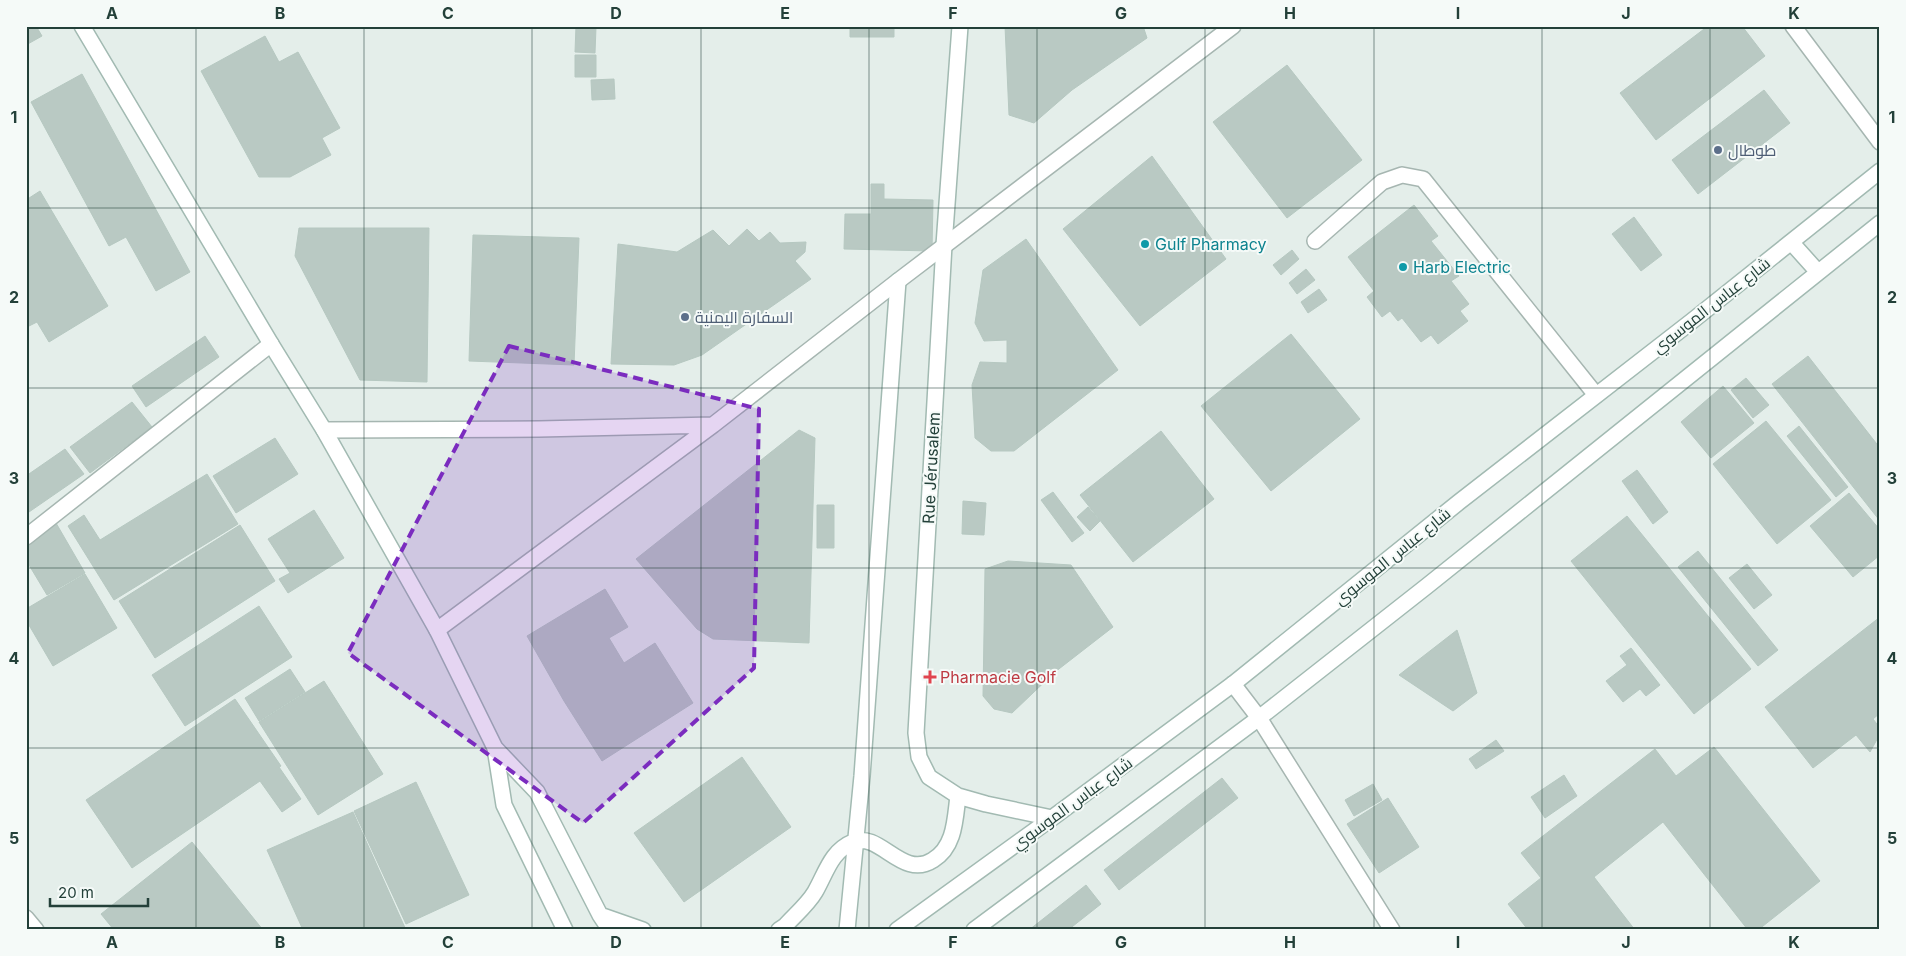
<svg xmlns="http://www.w3.org/2000/svg" width="1906" height="956" font-family="Inter,Cairo,sans-serif">
	<style>
		.building { fill: #b9c9c3; stroke: #b6c8c1 }
		.lines { fill: none; stroke-linecap: round; stroke-linejoin: round }
		.lane-casing { stroke: #a6b6b1; stroke-width: 18 }
		.street-casing { stroke: #a6b6b1; stroke-width: 18 }
		.secondary-casing { stroke: #a2bab2; stroke-width: 18 }
		.lane { stroke: #fff; stroke-width: 15 }
		.street { stroke: #fff; stroke-width: 15 }
		.secondary { stroke: #fff; stroke-width: 15 }
		.marked { fill: #7b2cbf; fill-opacity: 0.2; stroke: #7b2cbf; stroke-width: 4; stroke-dasharray: 10 6; stroke-linejoin: round }
		.grid { fill: none; stroke: #234039; stroke-width: 1; stroke-opacity: 0.55 }
		.service-dot { fill: #5c6f8a; stroke: #f5faf8; stroke-width: 2 }
		.culture-dot { fill: #0f9aa8; stroke: #f5faf8; stroke-width: 2 }
		.health-dot { fill: #e0444e; stroke: #f5faf8; stroke-width: 2 }
		.labels { text-anchor: middle; stroke-width: 4; stroke-linejoin: round; paint-order: stroke }
		.service-label { font-size: 16px; fill: #4e5e75; stroke: #f5faf8; text-anchor: start }
		.culture-label { font-size: 16px; fill: #0d838f; stroke: #f5faf8; text-anchor: start }
		.street-label { font-size: 16px; fill: #234039; stroke: #f5faf8 }
		.health-label { font-size: 16px; fill: #be3a42; stroke: #f5faf8; text-anchor: start }
		.neatline { fill: none; stroke: #234039; stroke-width: 2 }
		.grid-label { font-size: 16px; text-anchor: middle; font-weight: bold; fill: #234039 }
	</style>
	<rect width="100%" height="100%" fill="#e4eeea"/>
	<path class="building" d="M 26,26 L 36,26 L 42,36 L 26,45 Z
		M 576,26 L 596,27 L 595,53 L 575,52 Z
		M 850,26 L 894,26 L 894,37 L 850,37 Z
		M 1005,26 L 1143,26 L 1147,38 L 1072,90 L 1034,123 L 1009,115 Z
		M 1708,26 L 1742,26 L 1765,56 L 1656,140 L 1620,93 Z
		M 265,36 L 279,62 L 298,52 L 340,128 L 322,138 L 331,155 L 290,177 L 259,177 L 201,71 Z
		M 575,55 L 596,55 L 596,77 L 575,77 Z
		M 1287,65 L 1362,160 L 1287,218 L 1213,122 Z
		M 82,74 L 190,272 L 156,291 L 126,237 L 109,246 L 31,102 Z
		M 614,79 L 615,99 L 592,100 L 591,80 Z
		M 1764,90 L 1790,123 L 1698,194 L 1672,160 Z
		M 1152,156 L 1226,259 L 1140,326 L 1063,229 Z
		M 871,184 L 884,184 L 884,199 L 933,200 L 932,251 L 844,249 L 845,214 L 871,214 Z
		M 40,191 L 108,306 L 49,342 L 37,322 L 29,326 L 26,321 L 26,200 Z
		M 1414,205 L 1438,236 L 1431,241 L 1459,276 L 1451,281 L 1469,304 L 1460,311 L 1468,321 L 1438,344 L 1431,335 L 1421,342 L 1402,318 L 1398,321 L 1390,311 L 1382,317 L 1367,297 L 1374,291 L 1348,257 Z
		M 1634,217 L 1662,255 L 1641,271 L 1612,234 Z
		M 299,228 L 429,228 L 427,382 L 360,380 L 295,256 Z
		M 747,229 L 759,241 L 770,232 L 780,243 L 806,242 L 805,252 L 795,261 L 811,279 L 702,355 L 674,365 L 611,364 L 618,244 L 677,252 L 713,230 L 729,246 Z
		M 473,235 L 579,238 L 574,365 L 469,361 Z
		M 1026,239 L 1118,370 L 1014,451 L 991,451 L 975,438 L 972,385 L 980,362 L 1007,363 L 1007,340 L 984,341 L 975,323 L 983,270 Z
		M 1292,250 L 1299,259 L 1281,275 L 1273,265 Z
		M 1306,269 L 1315,280 L 1297,294 L 1289,283 Z
		M 1319,289 L 1327,300 L 1308,313 L 1301,302 Z
		M 1291,334 L 1360,419 L 1271,491 L 1201,406 Z
		M 205,336 L 219,357 L 146,407 L 132,386 Z
		M 1808,356 L 1880,448 L 1880,521 L 1772,384 Z
		M 1746,378 L 1769,405 L 1753,418 L 1731,390 Z
		M 1723,386 L 1754,423 L 1711,458 L 1681,422 Z
		M 132,402 L 152,427 L 90,473 L 70,447 Z
		M 1766,421 L 1831,500 L 1777,544 L 1713,464 Z
		M 1799,426 L 1848,487 L 1836,497 L 1787,436 Z
		M 799,430 L 815,438 L 809,643 L 713,639 L 697,629 L 636,559 Z
		M 1161,431 L 1214,499 L 1133,562 L 1080,495 Z
		M 275,438 L 298,474 L 236,513 L 213,476 Z
		M 65,449 L 84,474 L 29,512 L 26,508 L 26,476 Z
		M 1637,470 L 1668,512 L 1653,524 L 1622,481 Z
		M 207,474 L 238,524 L 114,600 L 68,526 L 84,515 L 100,540 Z
		M 1053,492 L 1084,533 L 1072,542 L 1041,500 Z
		M 1849,493 L 1880,530 L 1880,555 L 1853,577 L 1810,526 Z
		M 963,501 L 986,503 L 984,535 L 962,534 Z
		M 817,505 L 834,505 L 834,548 L 817,548 Z
		M 1088,507 L 1100,521 L 1090,531 L 1077,517 Z
		M 314,510 L 344,558 L 288,593 L 279,579 L 290,573 L 268,539 Z
		M 1627,516 L 1751,669 L 1694,714 L 1571,561 Z
		M 56,523 L 85,573 L 47,595 L 26,560 L 26,541 Z
		M 240,525 L 275,581 L 155,658 L 119,601 Z
		M 1698,551 L 1778,650 L 1758,666 L 1678,567 Z
		M 1008,561 L 1071,565 L 1113,627 L 1055,672 L 1012,713 L 994,709 L 983,696 L 985,569 Z
		M 1747,564 L 1772,595 L 1754,609 L 1729,578 Z
		M 85,574 L 117,628 L 53,666 L 26,620 L 26,609 Z
		M 605,589 L 628,627 L 609,638 L 624,663 L 655,643 L 693,703 L 602,761 L 564,701 L 527,636 Z
		M 259,606 L 292,657 L 185,726 L 152,675 Z
		M 1880,617 L 1880,713 L 1873,719 L 1880,728 L 1880,734 L 1870,752 L 1856,735 L 1813,768 L 1765,707 Z
		M 1457,630 L 1477,693 L 1453,711 L 1399,675 Z
		M 1631,648 L 1660,685 L 1646,696 L 1640,689 L 1623,702 L 1606,681 L 1627,665 L 1620,656 Z
		M 290,669 L 305,692 L 259,721 L 245,698 Z
		M 324,681 L 383,774 L 318,815 L 259,722 Z
		M 235,699 L 281,766 L 279,767 L 301,799 L 282,812 L 260,781 L 132,868 L 86,800 Z
		M 1496,740 L 1504,751 L 1476,769 L 1469,759 Z
		M 1714,747 L 1820,881 L 1758,930 L 1748,930 L 1663,822 L 1594,877 L 1635,930 L 1528,930 L 1508,904 L 1541,878 L 1521,853 L 1655,749 L 1676,776 Z
		M 742,757 L 791,827 L 684,902 L 634,833 Z
		M 1564,775 L 1577,796 L 1545,818 L 1531,797 Z
		M 1222,778 L 1238,798 L 1119,890 L 1104,870 Z
		M 416,782 L 469,895 L 406,924 L 354,811 Z
		M 1373,784 L 1382,800 L 1354,816 L 1345,800 Z
		M 1388,798 L 1419,847 L 1379,873 L 1347,824 Z
		M 353,812 L 406,930 L 303,930 L 267,850 Z
		M 192,842 L 263,930 L 114,930 L 101,914 Z
		M 1086,885 L 1101,904 L 1068,930 L 1029,930 Z"/>
	<g class="lines">
		<g class="lane-casing">
			<path id="lane" d="M 1233,684 L 1259,718 L 1392,930
				M 26,918 L 36,930"/>
		</g>
		<g class="street-casing">
			<path id="street" d="M 1793,26 L 1880,142
				M 1315,241 L 1382,182 L 1402,175 L 1423,179 L 1596,395
				M 324,430 L 539,429 L 713,425
				M 26,537 L 271,344
				M 437,630 L 713,425 L 898,281 L 1233,26"/>
		</g>
		<g class="secondary-casing">
			<path id="secondary" d="M 82,26 L 271,344 L 324,430 L 437,630 L 495,748 L 504,805 L 565,930
				M 960,26 L 944,245 L 916,733 L 919,757 L 929,777 L 958,796 L 986,804 L 1052,818
				M 1791,242 L 1817,271
				M 495,748 L 537,792 L 600,915 L 610,930
				M 600,915 L 643,930
				M 779,930 L 785,926 C 795,915 808,904 815,892 C 826,873 831,851 853,842 C 880,831 902,880 933,860 C 955,847 955,819 958,796
				M 847,930 L 862,776 L 898,281
				M 897,930 L 1052,818 L 1233,684 L 1459,502 L 1692,321 L 1880,171
				M 974,930 L 1259,718 L 1427,586 L 1880,223"/>
		</g>
		<use href="#lane" class="lane"/>
		<use href="#street" class="street"/>
		<use href="#secondary" class="secondary"/>
	</g>
	<path class="marked" d="M 509,346 L 759,409 L 754,668 L 583,823 L 348,653 Z"/>
	<path class="grid" d="M 196,26 L 196,930M 364,26 L 364,930M 532,26 L 532,930M 701,26 L 701,930M 869,26 L 869,930M 1037,26 L 1037,930M 1205,26 L 1205,930M 1374,26 L 1374,930M 1542,26 L 1542,930M 1710,26 L 1710,930M 26,208 L 1880,208M 26,388 L 1880,388M 26,568 L 1880,568M 26,748 L 1880,748"/>
	<g class="service-dot">
		<circle cx="1718" cy="150" r="5"/>
		<circle cx="685" cy="317" r="5"/>
	</g>
	<g class="culture-dot">
		<circle cx="1145" cy="244" r="5"/>
		<circle cx="1403" cy="267" r="5"/>
	</g>
	<path class="health-dot" d="M927.5 669.5h5v5h5v5h-5v5h-5v-5h-5v-5h5z"/>
	<g class="labels">
		<g class="service-label">
			<text x="1728" y="156">طوطال</text>
			<text x="695" y="323">السفارة اليمنية</text>
		</g>
		<g class="culture-label">
			<text x="1155" y="250">Gulf Pharmacy</text>
			<text x="1413" y="273">Harb Electric</text>
		</g>
		<g class="street-label">
			<text transform="translate(1711 305) rotate(-38)" y="6">شارع عباس الموسوي</text>
			<text transform="translate(931 468) rotate(-87)" y="6">Rue Jérusalem</text>
			<text transform="translate(1392 556) rotate(-39)" y="6">شارع عباس الموسوي</text>
			<text transform="translate(1072 803) rotate(-36)" y="6">شارع عباس الموسوي</text>
		</g>
		<g class="health-label">
			<text x="940" y="683">Pharmacie Golf</text>
		</g>
	</g>
	<rect width="1906" height="956" fill="none" stroke="#f5faf8" stroke-width="55"/>
	<path d="M50 898v8h98v-8" fill="none" stroke="#234039" stroke-width="2.5"/>
	<text x="58" y="898" font-size="15" fill="#234039" stroke="#f5faf8" stroke-width="4" paint-order="stroke">20 m</text>
	<rect x="28" y="28" width="1850" height="900" class="neatline"/>
	<g class="grid-label">
		<text x="112" y="19">A</text>
		<text x="280" y="19">B</text>
		<text x="448" y="19">C</text>
		<text x="616" y="19">D</text>
		<text x="785" y="19">E</text>
		<text x="953" y="19">F</text>
		<text x="1121" y="19">G</text>
		<text x="1290" y="19">H</text>
		<text x="1458" y="19">I</text>
		<text x="1626" y="19">J</text>
		<text x="1794" y="19">K</text>
		<text x="14" y="123">1</text>
		<text x="1892" y="123">1</text>
		<text x="14" y="303">2</text>
		<text x="1892" y="303">2</text>
		<text x="14" y="484">3</text>
		<text x="1892" y="484">3</text>
		<text x="14" y="664">4</text>
		<text x="1892" y="664">4</text>
		<text x="14" y="844">5</text>
		<text x="1892" y="844">5</text>
		<text x="112" y="948">A</text>
		<text x="280" y="948">B</text>
		<text x="448" y="948">C</text>
		<text x="616" y="948">D</text>
		<text x="785" y="948">E</text>
		<text x="953" y="948">F</text>
		<text x="1121" y="948">G</text>
		<text x="1290" y="948">H</text>
		<text x="1458" y="948">I</text>
		<text x="1626" y="948">J</text>
		<text x="1794" y="948">K</text>
	</g>
</svg>
